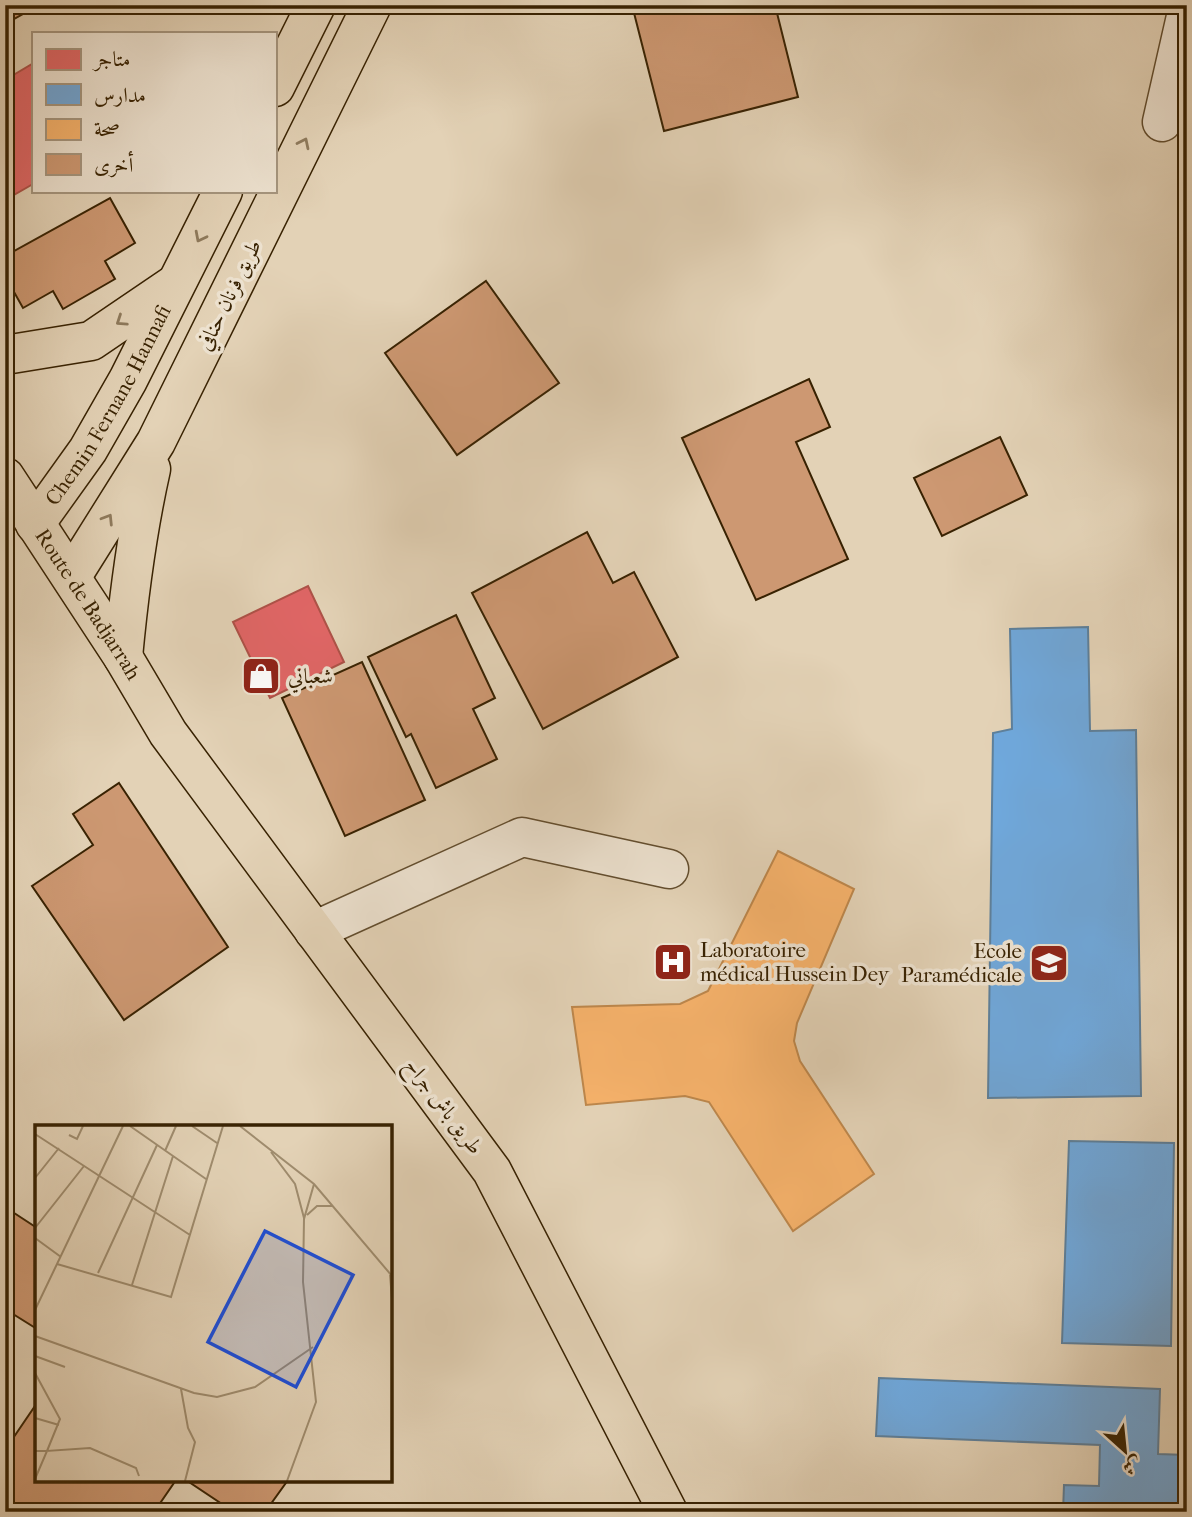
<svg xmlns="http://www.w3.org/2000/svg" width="1192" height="1517" font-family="'IM FELL French Canon',Amiri,serif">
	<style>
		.shops { fill: #e06666; stroke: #ae5248; stroke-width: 2 }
		.schools { fill: #6fa8dc; stroke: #5e809b; stroke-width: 2 }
		.health { fill: #f6b26b; stroke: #bd874c; stroke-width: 2 }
		.building { fill: #cd9872; stroke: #382202; stroke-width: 2 }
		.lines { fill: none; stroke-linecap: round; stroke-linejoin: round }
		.minor-casing { stroke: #634e2f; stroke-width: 41 }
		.major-casing { stroke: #382202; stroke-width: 41 }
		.minor { stroke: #ede2d0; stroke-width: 38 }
		.major { stroke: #e3d2b6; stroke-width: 38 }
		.oneway { stroke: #8e7a5c }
		.labels { text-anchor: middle; stroke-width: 7; stroke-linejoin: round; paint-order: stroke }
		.street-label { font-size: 21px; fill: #382202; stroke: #ede2d0 }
		.poi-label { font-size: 21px; fill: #382202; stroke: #ede2d0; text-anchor: start }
		.inset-road { fill: none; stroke: #9f8c6e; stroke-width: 2 }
		.view { fill: #1d4ed8; fill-opacity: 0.15; stroke: #1d4ed8; stroke-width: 3.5 }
		.inset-edge { fill: none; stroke: #382202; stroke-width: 3.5 }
	</style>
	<rect width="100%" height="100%" fill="#e3d2b6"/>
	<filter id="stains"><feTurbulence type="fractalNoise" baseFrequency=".00286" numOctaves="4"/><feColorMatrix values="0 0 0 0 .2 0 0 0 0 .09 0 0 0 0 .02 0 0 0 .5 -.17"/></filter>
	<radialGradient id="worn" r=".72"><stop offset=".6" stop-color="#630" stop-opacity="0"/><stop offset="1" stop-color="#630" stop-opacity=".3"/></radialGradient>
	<path class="shops" d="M 32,64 L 33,67 L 33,184 L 5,200 L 5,80 Z
		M 308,586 L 344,662 L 270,698 L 233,622 Z"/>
	<path class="schools" d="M 1088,627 L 1090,731 L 1136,730 L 1141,1096 L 988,1098 L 993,733 L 1012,729 L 1010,629 Z
		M 1069,1141 L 1174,1143 L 1171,1346 L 1062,1343 Z
		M 879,1378 L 1160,1389 L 1158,1454 L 1187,1455 L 1187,1512 L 1063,1512 L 1064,1485 L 1099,1486 L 1100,1445 L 876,1436 Z"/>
	<path class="health" d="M 778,851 L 854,889 L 797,1023 L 794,1041 L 800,1061 L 874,1174 L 793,1231 L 709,1102 L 685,1096 L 586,1105 L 572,1007 L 680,1004 L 708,991 Z"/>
	<path class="building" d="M 5,5 L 39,5 L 5,24 Z
		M 632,5 L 775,5 L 798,97 L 664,131 Z
		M 110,198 L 135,243 L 105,261 L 115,279 L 63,309 L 53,291 L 23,308 L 5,276 L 5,256 Z
		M 486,281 L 559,383 L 457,455 L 385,353 Z
		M 809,379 L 830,427 L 796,442 L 848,559 L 756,600 L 682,438 Z
		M 1000,437 L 1027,495 L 942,536 L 914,478 Z
		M 587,532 L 613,583 L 634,572 L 678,657 L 543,729 L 472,593 Z
		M 456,615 L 495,698 L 473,709 L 497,759 L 436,788 L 411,734 L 406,737 L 368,657 Z
		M 362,662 L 425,800 L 345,836 L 282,698 Z
		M 119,783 L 228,947 L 124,1020 L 32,886 L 93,845 L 73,814 Z
		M 5,1207 L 37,1228 L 37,1329 L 5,1309 Z
		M 37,1403 L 37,1480 L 176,1480 L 154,1512 L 5,1512 L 5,1450 Z
		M 186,1480 L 288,1480 L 265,1512 L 234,1512 Z"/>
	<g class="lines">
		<g class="minor-casing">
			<path id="minor" d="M 1162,122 L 1187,12
				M 314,931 L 522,837 L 669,869"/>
		</g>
		<g class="major-casing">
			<g id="major">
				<path d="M 275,87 L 316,5"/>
				<path d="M 5,355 L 91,341 L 172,286"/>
				<path id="s1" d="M 5,477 L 123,657 L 168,733 L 492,1171 L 668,1512"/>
				<path id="s2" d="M 35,524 L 88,450 L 128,380 L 223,191"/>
				<path d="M 72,576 L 156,442 L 372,5"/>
				<path d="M 123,657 C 129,593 137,531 151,469"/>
			</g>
		</g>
		<use href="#minor" class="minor"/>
		<use href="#major" class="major"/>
	</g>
	<defs><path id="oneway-chevron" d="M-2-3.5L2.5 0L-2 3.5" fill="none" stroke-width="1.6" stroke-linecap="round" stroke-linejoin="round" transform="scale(1.75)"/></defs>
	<g class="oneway">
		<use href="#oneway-chevron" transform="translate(304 143) rotate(-64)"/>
		<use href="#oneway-chevron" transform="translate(200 237) rotate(117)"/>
		<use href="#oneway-chevron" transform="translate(121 321) rotate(146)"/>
		<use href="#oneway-chevron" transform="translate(108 519) rotate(-58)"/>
	</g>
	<defs>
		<g id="shop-square" transform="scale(2.0125)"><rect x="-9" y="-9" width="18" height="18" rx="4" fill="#8f2418" stroke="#ede2d0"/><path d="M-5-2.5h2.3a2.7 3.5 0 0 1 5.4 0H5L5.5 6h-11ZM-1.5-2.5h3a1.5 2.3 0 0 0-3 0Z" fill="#fff"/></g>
		<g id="hospital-square" transform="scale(2.0125)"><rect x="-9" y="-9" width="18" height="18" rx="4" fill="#8f2418" stroke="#ede2d0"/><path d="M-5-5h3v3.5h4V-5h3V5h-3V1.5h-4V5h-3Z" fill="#fff"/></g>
		<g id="university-square" transform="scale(2.0125)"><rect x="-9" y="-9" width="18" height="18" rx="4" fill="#8f2418" stroke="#ede2d0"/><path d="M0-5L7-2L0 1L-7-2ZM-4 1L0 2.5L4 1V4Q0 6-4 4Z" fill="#fff"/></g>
	</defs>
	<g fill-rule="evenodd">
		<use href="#shop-square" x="261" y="676"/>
		<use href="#hospital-square" x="673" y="962"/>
		<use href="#university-square" x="1049" y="963"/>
	</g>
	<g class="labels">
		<g class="street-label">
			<text transform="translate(229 295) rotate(-64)" y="7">طريق فرنان حنافي</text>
			<text dy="7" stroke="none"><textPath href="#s2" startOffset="140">Chemin Fernane Hannafi</textPath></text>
			<text dy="7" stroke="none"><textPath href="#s1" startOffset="152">Route de Badjarrah</textPath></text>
			<text transform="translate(444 1106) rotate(53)" y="7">طريق باش جراح</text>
		</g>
		<g class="poi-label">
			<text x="288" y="683">شعباني</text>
			<text x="700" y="957">Laboratoire<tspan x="700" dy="24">médical Hussein Dey</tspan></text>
			<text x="1022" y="958" text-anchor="end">Ecole<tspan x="1022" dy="24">Paramédicale</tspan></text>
		</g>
	</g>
	<g transform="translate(35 1125)">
		<rect width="357" height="357" fill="#e3d2b6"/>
		<path class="inset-road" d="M 95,1 L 171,54M 157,1 L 182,18M 205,1 L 279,59 L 357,151M 0,9 L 155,110M 34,10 L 42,14 L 48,1M 130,26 L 141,1M 236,27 L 260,59 L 269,93M 0,53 L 24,23M 272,90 L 282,81 L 297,81M 0,103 L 49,41M 0,113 L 26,132M 22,139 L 136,172 L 188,1M 63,148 L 122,20M 355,150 L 357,174M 97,160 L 138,31M 0,185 L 88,1M 0,211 L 159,268 L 182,272 L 220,262 L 278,222M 0,231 L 30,242M 0,248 L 25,294 L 12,326 L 55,323 L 101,343 L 104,351M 146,264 L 153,303 L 160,317 L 150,356M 0,293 L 24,300M 0,326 L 12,326 L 0,354M 252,356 L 281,277 L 268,157 L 269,94 L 279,59"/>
		<path class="view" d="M 230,106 L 318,150 L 261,262 L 173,217 Z"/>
		<rect width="357" height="357" class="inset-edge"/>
	</g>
	<rect width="1192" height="1517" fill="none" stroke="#e3d2b6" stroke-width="28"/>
	<rect x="7" y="7" width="1178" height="1503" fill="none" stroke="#382202" stroke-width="3.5"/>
	<rect x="14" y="14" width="1164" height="1489" fill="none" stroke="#382202" stroke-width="2"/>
	<rect x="32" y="32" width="245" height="161" fill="#ede2d0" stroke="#a5957e" stroke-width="2"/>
	<rect x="46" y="49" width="35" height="21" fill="#e06666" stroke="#a5957e" stroke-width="2"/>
	<text x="94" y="66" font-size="21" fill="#382202">متاجر</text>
	<rect x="46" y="84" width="35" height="21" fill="#6fa8dc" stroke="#a5957e" stroke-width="2"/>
	<text x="94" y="102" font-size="21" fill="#382202">مدارس</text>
	<rect x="46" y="119" width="35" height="21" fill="#f6b26b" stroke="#a5957e" stroke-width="2"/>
	<text x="94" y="136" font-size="21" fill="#382202">صحة</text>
	<rect x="46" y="154" width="35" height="21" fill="#cd9872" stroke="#a5957e" stroke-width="2"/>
	<text x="94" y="172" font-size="21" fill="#382202">أخرى</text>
	<g transform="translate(1125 1451) rotate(153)" stroke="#ede2d0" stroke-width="5" paint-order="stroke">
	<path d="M0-5L12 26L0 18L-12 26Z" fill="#382202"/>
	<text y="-10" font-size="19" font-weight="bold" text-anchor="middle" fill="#382202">ش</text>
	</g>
	<rect width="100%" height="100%" filter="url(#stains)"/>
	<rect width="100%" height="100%" fill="url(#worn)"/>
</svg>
